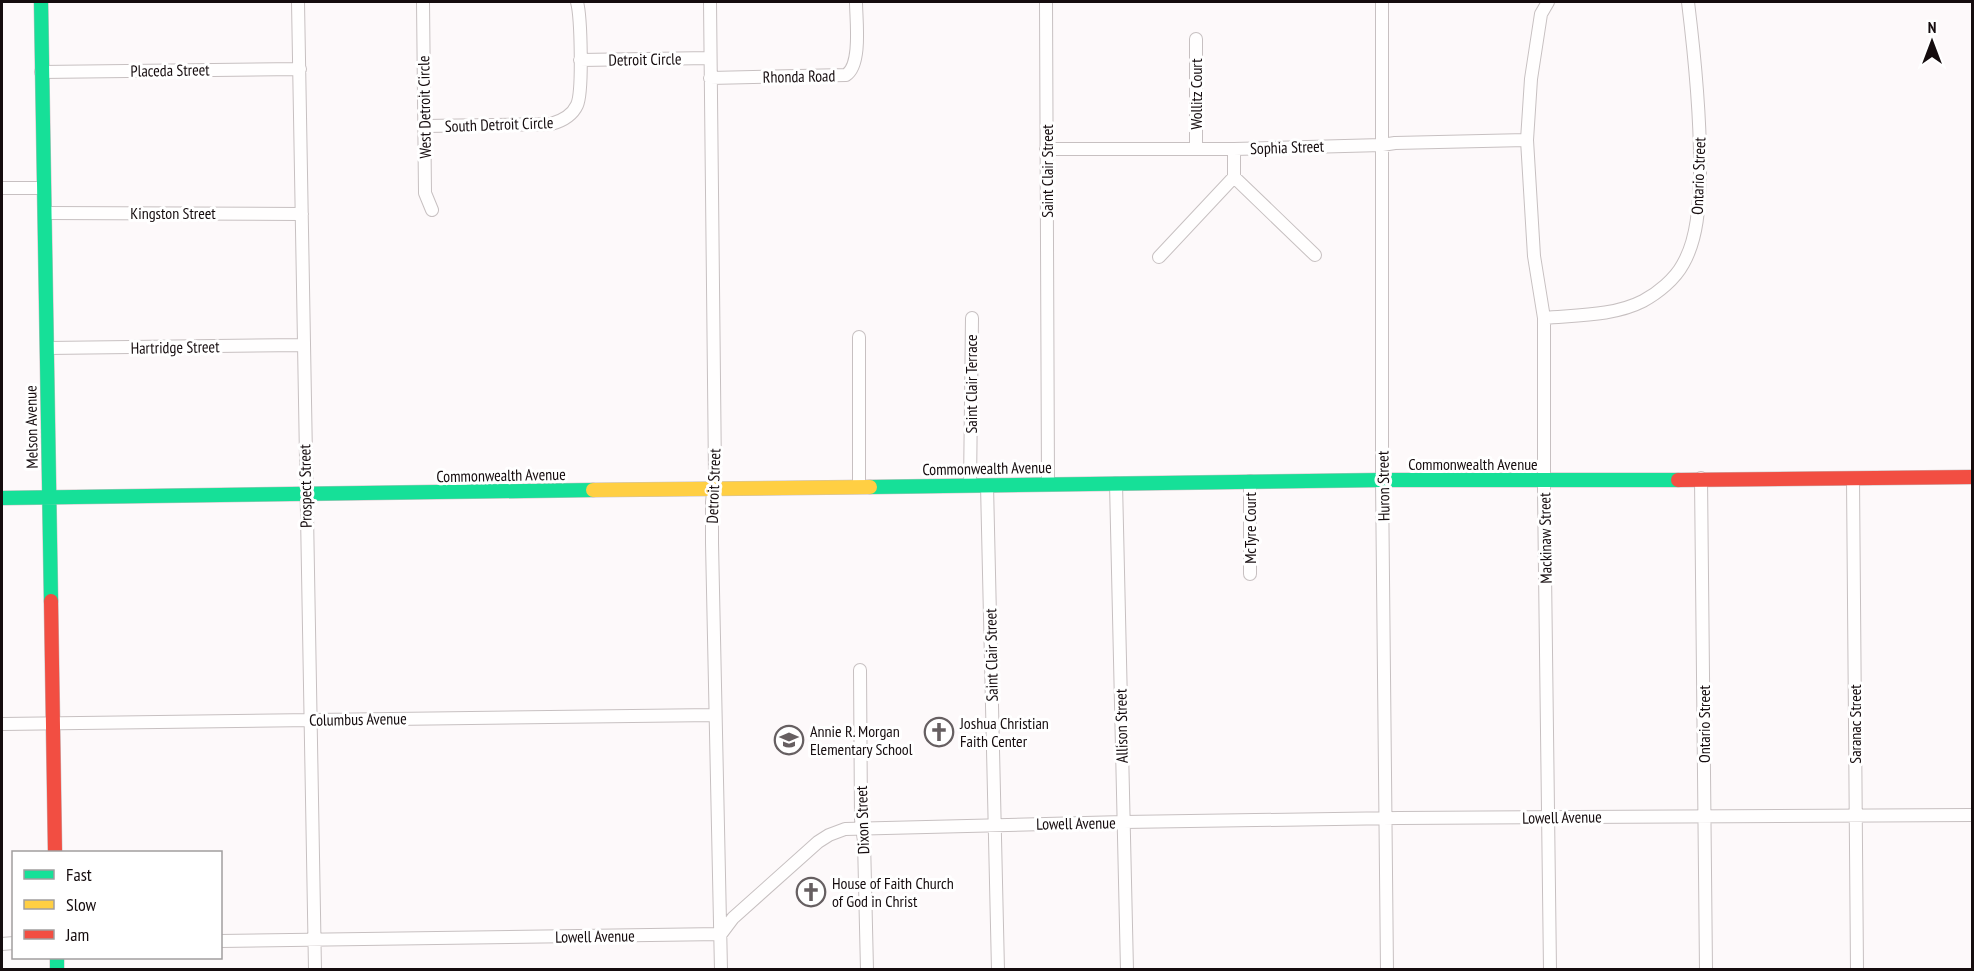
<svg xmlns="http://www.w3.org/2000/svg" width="1974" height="971" font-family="'PT Sans Narrow',sans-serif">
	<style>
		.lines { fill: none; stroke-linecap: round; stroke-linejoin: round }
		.street-casing { stroke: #c7c0c1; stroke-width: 14 }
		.fast-casing { stroke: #c7c0c1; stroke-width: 15 }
		.slow-casing { stroke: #c7c0c1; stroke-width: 15 }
		.jam-casing { stroke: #c7c0c1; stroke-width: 15 }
		.street { stroke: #fffefe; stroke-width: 12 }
		.fast { stroke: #16e098; stroke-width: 14 }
		.slow { stroke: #ffcf43; stroke-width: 14 }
		.jam { stroke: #f24e42; stroke-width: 14 }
		.labels { text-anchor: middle; stroke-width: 6; stroke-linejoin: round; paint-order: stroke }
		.street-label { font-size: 16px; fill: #150c0e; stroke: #fff }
		.poi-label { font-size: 16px; fill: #150c0e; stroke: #fff; text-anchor: start }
	</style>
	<rect width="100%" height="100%" fill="#fdf9fa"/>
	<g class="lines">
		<g class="street-casing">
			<path id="street" d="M 298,2 L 315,970
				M 423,2 L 425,193 L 432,210
				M 710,2 L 715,475 L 712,502 L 712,543 L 721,970
				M 1046,2 L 1048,484
				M 1382,2 L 1382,480 L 1387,970
				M 1548,2 L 1541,14 L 1531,79 L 1527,140 L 1534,256 L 1544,318 L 1544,492 L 1550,970
				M 580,60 L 710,58
				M 41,72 L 300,69
				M 710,78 L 846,75 C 862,65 856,19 856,2
				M 424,126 L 551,124 C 562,121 572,116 577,105 C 583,92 581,17 577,2
				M 1046,149 L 1234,149 L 1382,145 L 1395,143 L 1527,140
				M 1196,149 L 1196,39
				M 1234,177 L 1315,255
				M 2,188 L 44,188
				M 45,213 L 302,214
				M 1159,257 L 1234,177 L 1234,149
				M 1544,318 C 1576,315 1614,316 1643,301 C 1658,293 1675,279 1683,264 C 1698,238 1699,204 1700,175 C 1701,117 1695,59 1688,2
				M 859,337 L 859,487
				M 47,348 L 303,345
				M 1701,478 L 1706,970
				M 1853,478 L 1857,970
				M 1116,483 L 1127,970
				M 970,485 L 972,318
				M 987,485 L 998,970
				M 1250,574 L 1250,481
				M 860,670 L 861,819 L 864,841 L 867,970
				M 2,724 L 715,715
				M 220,941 L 721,934 L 733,918 L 818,842 L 829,835 L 845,829 L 1124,822 L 1399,818 L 1972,815
				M 2,944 L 14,943"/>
		</g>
		<g class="fast-casing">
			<path id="fast" d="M 41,2 L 51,601
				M 870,487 L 1382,480 L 1678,480
				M 2,498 L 593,490
				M 57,958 L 57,970"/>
		</g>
		<g class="slow-casing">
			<path id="slow" d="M 593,490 L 870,487"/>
		</g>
		<g class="jam-casing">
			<path id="jam" d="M 1678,480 L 1972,477
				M 51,601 L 55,852"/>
		</g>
		<use href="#street" class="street"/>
		<use href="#fast" class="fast"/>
		<use href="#slow" class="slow"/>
		<use href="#jam" class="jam"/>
	</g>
	<defs>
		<g id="church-ring" transform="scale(1.5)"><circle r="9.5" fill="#fff" stroke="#665f61" stroke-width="1.5"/><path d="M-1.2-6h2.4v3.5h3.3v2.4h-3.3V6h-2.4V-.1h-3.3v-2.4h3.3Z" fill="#665f61"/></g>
		<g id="school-ring" transform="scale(1.5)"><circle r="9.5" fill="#fff" stroke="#665f61" stroke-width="1.5"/><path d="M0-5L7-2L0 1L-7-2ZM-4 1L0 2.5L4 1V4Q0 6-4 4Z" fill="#665f61"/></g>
	</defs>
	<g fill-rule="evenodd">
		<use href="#church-ring" x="939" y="732"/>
		<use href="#school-ring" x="789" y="740"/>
		<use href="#church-ring" x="811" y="892"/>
	</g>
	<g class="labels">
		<g class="street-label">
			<text transform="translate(645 59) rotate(-1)" y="6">Detroit Circle</text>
			<text transform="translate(170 70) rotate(-1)" y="6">Placeda Street</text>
			<text transform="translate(799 76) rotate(-1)" y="6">Rhonda Road</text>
			<text transform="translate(1196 94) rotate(-90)" y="6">Wollitz Court</text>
			<text transform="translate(424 107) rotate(-91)" y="6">West Detroit Circle</text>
			<text transform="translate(499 124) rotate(-2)" y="6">South Detroit Circle</text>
			<text transform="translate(1287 147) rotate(-2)" y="6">Sophia Street</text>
			<text transform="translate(1047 171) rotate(-90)" y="6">Saint Clair Street</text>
			<text transform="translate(1698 176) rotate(-88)" y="6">Ontario Street</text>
			<text x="173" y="219">Kingston Street</text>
			<text transform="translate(175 347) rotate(-1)" y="6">Hartridge Street</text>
			<text transform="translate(971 384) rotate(-90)" y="6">Saint Clair Terrace</text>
			<text transform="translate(31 427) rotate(-91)" y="6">Melson Avenue</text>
			<text x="1473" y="470">Commonwealth Avenue</text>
			<text transform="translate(987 468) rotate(-1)" y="6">Commonwealth Avenue</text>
			<text transform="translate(501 475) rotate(-1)" y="6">Commonwealth Avenue</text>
			<text transform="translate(305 486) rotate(-91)" y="6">Prospect Street</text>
			<text transform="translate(713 486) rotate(-88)" y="6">Detroit Street</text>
			<text transform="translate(1383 486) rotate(-91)" y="6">Huron Street</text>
			<text transform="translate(1250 528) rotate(-90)" y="6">McTyre Court</text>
			<text transform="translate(1545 538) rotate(-91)" y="6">Mackinaw Street</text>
			<text transform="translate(991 655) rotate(-91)" y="6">Saint Clair Street</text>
			<text transform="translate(358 719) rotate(-1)" y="6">Columbus Avenue</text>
			<text transform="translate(1704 724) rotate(-90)" y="6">Ontario Street</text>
			<text transform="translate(1855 724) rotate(-90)" y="6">Saranac Street</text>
			<text transform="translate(1121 726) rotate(-91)" y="6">Allison Street</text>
			<text transform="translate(1562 817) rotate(-1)" y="6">Lowell Avenue</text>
			<text transform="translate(862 820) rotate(-92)" y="6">Dixon Street</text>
			<text transform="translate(1076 823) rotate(-1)" y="6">Lowell Avenue</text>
			<text transform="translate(595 936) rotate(-1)" y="6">Lowell Avenue</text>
		</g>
		<g class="poi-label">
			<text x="960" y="729">Joshua Christian<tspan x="960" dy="18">Faith Center</tspan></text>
			<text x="810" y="737">Annie R. Morgan<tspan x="810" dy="18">Elementary School</tspan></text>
			<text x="832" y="889">House of Faith Church<tspan x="832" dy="18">of God in Christ</tspan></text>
		</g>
	</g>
	<rect width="1974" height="971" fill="none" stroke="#150c0e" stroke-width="6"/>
	<rect x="12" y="851" width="210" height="108" fill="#ffffff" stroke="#a19e9f" stroke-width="1.5"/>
	<rect x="24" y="870" width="30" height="9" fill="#16e098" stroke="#a19e9f" stroke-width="1.5"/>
	<text x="66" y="881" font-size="18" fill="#150c0e">Fast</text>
	<rect x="24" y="900" width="30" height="9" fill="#ffcf43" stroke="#a19e9f" stroke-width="1.5"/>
	<text x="66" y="911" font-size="18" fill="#150c0e">Slow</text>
	<rect x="24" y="930" width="30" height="9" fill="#f24e42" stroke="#a19e9f" stroke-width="1.5"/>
	<text x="66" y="941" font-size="18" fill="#150c0e">Jam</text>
	<g transform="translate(1932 42)" stroke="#ffffff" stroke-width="4.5" paint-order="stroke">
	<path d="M0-4.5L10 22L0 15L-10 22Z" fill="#150c0e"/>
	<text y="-9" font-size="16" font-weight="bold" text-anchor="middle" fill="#150c0e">N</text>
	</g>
</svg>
